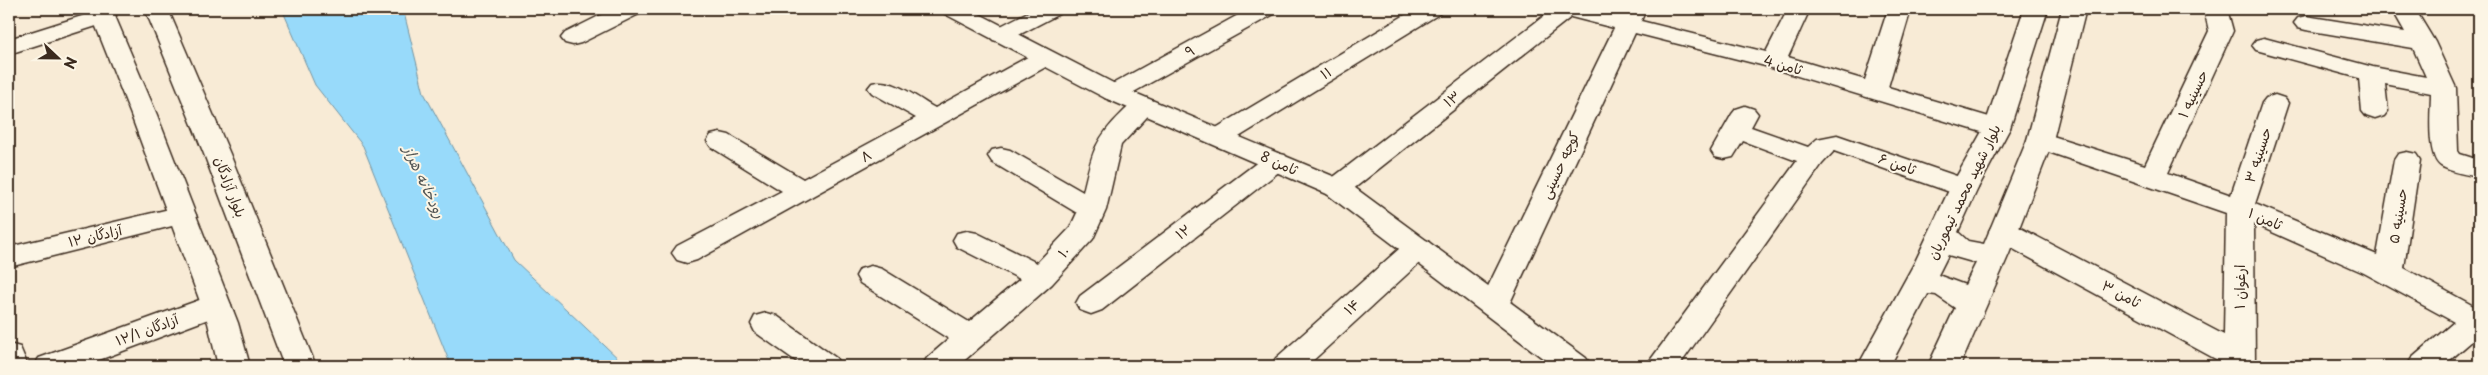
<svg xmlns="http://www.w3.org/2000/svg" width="2488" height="375" font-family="'Playpen Sans','Playpen Sans Arabic',sans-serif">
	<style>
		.water { fill: #98dafa; stroke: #7394a2 }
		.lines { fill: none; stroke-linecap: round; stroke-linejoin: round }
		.minor-casing { stroke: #3b2a1e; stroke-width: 3 }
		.tertiary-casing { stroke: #3b2a1e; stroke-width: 3 }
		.secondary-casing { stroke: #3b2a1e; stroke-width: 3 }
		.primary-casing { stroke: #3b2a1e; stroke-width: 3 }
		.minor { fill: #fcf5e5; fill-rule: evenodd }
		.tertiary { fill: #fcf5e5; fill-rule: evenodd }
		.secondary { fill: #fcf5e5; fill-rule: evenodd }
		.primary { fill: #fcf5e5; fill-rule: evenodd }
		.labels { text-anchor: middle; stroke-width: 4; stroke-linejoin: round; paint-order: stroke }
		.street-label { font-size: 14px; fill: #3b2a1e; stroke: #fcf5e5 }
		.water-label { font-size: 15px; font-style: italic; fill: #525655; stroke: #fcf5e5 }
	</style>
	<rect width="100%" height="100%" fill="#f8ebd6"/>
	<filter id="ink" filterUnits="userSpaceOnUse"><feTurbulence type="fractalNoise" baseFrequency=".02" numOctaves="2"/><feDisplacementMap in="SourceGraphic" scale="10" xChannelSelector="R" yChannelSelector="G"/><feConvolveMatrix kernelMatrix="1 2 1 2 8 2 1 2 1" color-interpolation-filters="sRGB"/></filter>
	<g filter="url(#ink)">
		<path class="water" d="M 282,9 L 403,9 L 424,93 L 514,260 L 622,362 L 623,366 L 451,366 L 363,146 L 315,85 Z"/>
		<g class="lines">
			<g class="minor-casing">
				<path id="minor" d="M 104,9 L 112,11 L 116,16 L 112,21 L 9,54 L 9,39 Z
					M 613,9 L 643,9 L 639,14 L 581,43 L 573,45 L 565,43 L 561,38 L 565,33 Z
					M 1034,9 L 1063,9 L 1059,14 L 1009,40 L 1001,42 L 993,40 L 989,35 L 993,30 Z
					M 1249,9 L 1278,9 L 1274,14 L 1123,98 L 1114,101 L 1105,98 L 1101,93 L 1105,88 Z
					M 1415,9 L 1443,9 L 1439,14 L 1229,143 L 1220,145 L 1211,143 L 1207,137 L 1211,131 Z
					M 1553,9 L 1593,9 L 1620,16 L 1624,9 L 1646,9 L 1641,21 L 1766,52 L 1788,9 L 1810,9 L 1788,57 L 1865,80 L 1888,9 L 1911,9 L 1888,87 L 2006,122 L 2010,128 L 2006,134 L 1997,136 L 1988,134 L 1765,66 L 1635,33 L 1509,305 L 1505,312 L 1494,316 L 1483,312 L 1479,305 L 1614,28 L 1571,17 L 1347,194 L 1337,197 L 1327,194 L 1323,188 L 1327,182 Z
					M 2204,9 L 2227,9 L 2233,31 L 2168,173 L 2231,195 L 2262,103 L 2266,98 L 2275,95 L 2284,98 L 2288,103 L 2255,204 L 2377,255 L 2394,160 L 2398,154 L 2407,152 L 2416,154 L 2420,160 L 2404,268 L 2479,309 L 2479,335 L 2443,366 L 2407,366 L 2412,358 L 2454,322 L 2364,273 L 2254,224 L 2255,366 L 2223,366 L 2223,363 L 1993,238 L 1989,231 L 1993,224 L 2003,222 L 2013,224 L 2224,335 L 2226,213 L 2031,146 L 2027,140 L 2031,134 L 2040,132 L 2145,165 L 2209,31 Z
					M 2392,9 L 2415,9 L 2435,42 L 2456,88 L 2458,151 L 2460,154 L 2479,160 L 2479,177 C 2468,175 2450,172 2441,166 C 2426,156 2431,110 2431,93 L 2385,84 L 2388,111 L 2384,116 L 2375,119 L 2366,116 L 2362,111 L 2359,78 L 2256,50 L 2252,45 L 2256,40 L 2264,38 L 2373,67 L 2426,77 L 2413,48 L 2306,30 L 2298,28 L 2294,23 L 2298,18 L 2306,16 L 2405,32 Z
					M 1044,51 L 1053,53 L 1056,58 L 1053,63 L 697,260 L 687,263 L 677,260 L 672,253 L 677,246 L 782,191 L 711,147 L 707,141 L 711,135 L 720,133 L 729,135 L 803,179 L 916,118 L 872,93 L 868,88 L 872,83 C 893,77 917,98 935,108 L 1035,53 Z
					M 1144,98 L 1153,101 L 1157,106 L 1121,145 L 1106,210 L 1093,239 L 1052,284 L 958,366 L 922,366 L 927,358 L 949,339 L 860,283 L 856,276 L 860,269 L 871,266 L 882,269 L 969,322 L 1020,279 L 957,247 L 953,240 L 957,233 L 967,231 L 977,233 L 1037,263 L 1070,228 L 1077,213 L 992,162 L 988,156 L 992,150 L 1001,148 L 1010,150 L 1083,192 C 1092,155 1093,141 1122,113 C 1129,106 1134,101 1144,98 Z
					M 1745,106 L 1754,109 L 1758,114 L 1751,127 L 1808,147 L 1817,139 L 1837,135 L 1974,182 L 1978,188 L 1974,194 L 1964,197 L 1834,151 L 1822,164 L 1679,366 L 1646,366 L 1797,161 L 1743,141 L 1733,157 L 1724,159 L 1715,157 L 1711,151 L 1732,114 L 1736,109 Z
					M 1276,153 L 1285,155 L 1289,161 L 1285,167 L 1102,310 L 1091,314 L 1080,310 L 1076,303 L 1080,296 L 1267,155 Z
					M 182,206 L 192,209 L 196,215 L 192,221 L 9,267 L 9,247 Z
					M 1418,238 L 1428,241 L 1433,248 L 1428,255 L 1307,366 L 1271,366 L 1276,358 L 1408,241 Z
					M 216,294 L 227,298 L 231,305 L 227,312 L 83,366 L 34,366 L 39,358 Z
					M 766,313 L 777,316 L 836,358 L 841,366 L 803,366 L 755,332 L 751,324 L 755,316 Z
					M 9,344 L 20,347 L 28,366 L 9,366 Z"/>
			</g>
			<g class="tertiary-casing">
				<path id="tertiary" d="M 941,9 L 970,9 L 1123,88 L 1347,182 L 1586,358 L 1591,366 L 1553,366 L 1327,194 L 1105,98 L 945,14 Z"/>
			</g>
			<g class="secondary-casing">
				<path id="secondary" d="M 89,9 L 112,9 L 157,115 L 238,323 L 250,366 L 218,366 L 208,323 L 131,115 Z
					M 145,9 L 168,9 L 230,154 L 316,366 L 284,366 L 204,154 Z"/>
			</g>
			<g class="primary-casing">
				<path id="primary" d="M 2024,9 L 2048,9 L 2010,128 L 1978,188 L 1958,232 L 1968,241 L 1984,244 L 2027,140 L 2062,9 L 2086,9 L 2053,140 L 2009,254 L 1960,366 L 1928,366 L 1955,308 L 1936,295 L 1928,294 L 1890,366 L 1858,366 L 1915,262 L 1950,188 L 1984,128 ZM 1948,255 L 1976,263 L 1965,285 L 1938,275 Z"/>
			</g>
			<use href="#minor" class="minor"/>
			<use href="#tertiary" class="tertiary"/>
			<use href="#secondary" class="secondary"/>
			<use href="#primary" class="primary"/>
		</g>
	</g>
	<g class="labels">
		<g class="street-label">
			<text transform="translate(1190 51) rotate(-29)" y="5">۹</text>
			<text transform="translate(1783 65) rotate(16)" y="5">ثامن 4</text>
			<text transform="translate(1326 73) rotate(-31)" y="5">۱۱</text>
			<text transform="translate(2193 94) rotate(-65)" y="5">حسینیه ۱</text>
			<text transform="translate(1452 99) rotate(-38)" y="5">۱۳</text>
			<text transform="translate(2258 155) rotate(-72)" y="5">حسینیه ۳</text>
			<text transform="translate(866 156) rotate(-30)" y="5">۸</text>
			<text transform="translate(1279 163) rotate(24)" y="5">ثامن 8</text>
			<text transform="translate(1897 164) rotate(19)" y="5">ثامن ۶</text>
			<text transform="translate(1560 165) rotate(-65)" y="5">کوچه حسینی</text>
			<text transform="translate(230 187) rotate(69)" y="5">بلوار آزادگان</text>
			<text transform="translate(1964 192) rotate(-64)" y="5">بلوار شهید محمد تیموریان</text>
			<text transform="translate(2398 216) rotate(-81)" y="5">حسینیه ۵</text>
			<text transform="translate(2265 219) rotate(23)" y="5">ثامن ۱</text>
			<text transform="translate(1183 232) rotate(-37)" y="5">۱۲</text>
			<text transform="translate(95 236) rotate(-13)" y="5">آزادگان ۱۲</text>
			<text transform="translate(1064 252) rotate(-47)" y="5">۱۰</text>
			<text transform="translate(2240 287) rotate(-90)" y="5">ارغوان ۱</text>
			<text transform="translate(2121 294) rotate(28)" y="5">ثامن ۳</text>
			<text transform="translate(1352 307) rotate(-42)" y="5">۱۴</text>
			<text transform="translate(147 330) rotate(-20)" y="5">آزادگان ۱۲/۱</text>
		</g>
		<g class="water-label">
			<text transform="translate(424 182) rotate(65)" y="5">رودخانه هراز</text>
		</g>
	</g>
	<rect width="2488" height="375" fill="none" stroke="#fcf5e5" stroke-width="30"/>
	<rect x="15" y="15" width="2458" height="345" fill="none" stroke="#3b2a1e" stroke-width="2" filter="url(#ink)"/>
	<g transform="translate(58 58) rotate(112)" stroke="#fcf5e5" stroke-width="4" paint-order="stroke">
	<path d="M0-4L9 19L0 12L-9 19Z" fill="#3b2a1e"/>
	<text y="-8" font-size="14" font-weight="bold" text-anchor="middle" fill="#3b2a1e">N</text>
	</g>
</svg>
